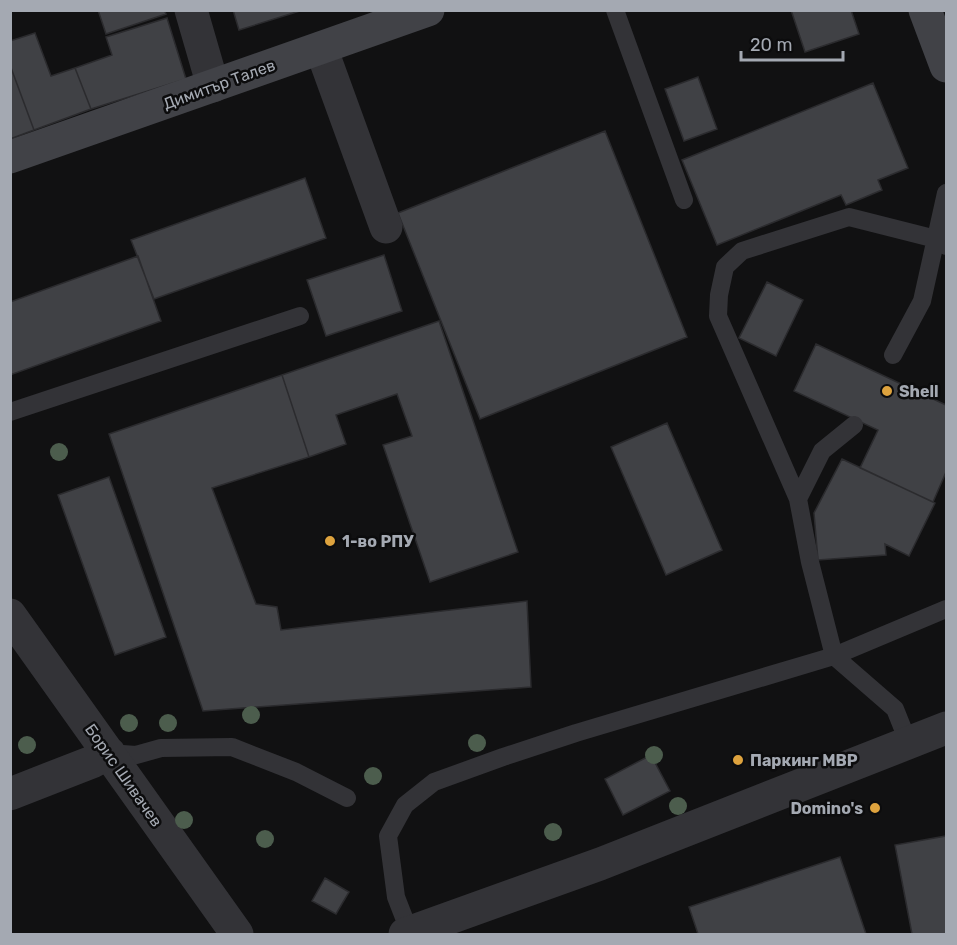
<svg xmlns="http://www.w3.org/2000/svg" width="957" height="945" font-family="Rubik,sans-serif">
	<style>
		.building { fill: #404145; stroke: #2b2b2e; stroke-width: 1.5 }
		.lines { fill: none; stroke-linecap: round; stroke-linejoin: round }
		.lane { stroke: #333337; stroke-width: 18 }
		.street { stroke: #333337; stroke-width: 33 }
		.secondary { stroke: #414247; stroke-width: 33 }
		.tree { fill: #4c5d4d }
		.poi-dot { fill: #dea33e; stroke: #0c0c0d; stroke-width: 2 }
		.labels { text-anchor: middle; stroke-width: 5; stroke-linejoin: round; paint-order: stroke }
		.street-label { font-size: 16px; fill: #a4a9b2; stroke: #0c0c0d }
		.poi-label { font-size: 16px; font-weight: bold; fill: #a4a9b2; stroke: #0c0c0d; text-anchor: start }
	</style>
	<rect width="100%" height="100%" fill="#111112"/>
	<path class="building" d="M 98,10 L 164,10 L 166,14 L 106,34 Z
		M 233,10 L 303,10 L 239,30 Z
		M 791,10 L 851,10 L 859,34 L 805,52 Z
		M 167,18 L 186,79 L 91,109 L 75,68 L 112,55 L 106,37 Z
		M 35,33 L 51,76 L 75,68 L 91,109 L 34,130 L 10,65 L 10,41 Z
		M 10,65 L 34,130 L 10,139 Z
		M 698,77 L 717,129 L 684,141 L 665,89 Z
		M 873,83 L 908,168 L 878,180 L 882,190 L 846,205 L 841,195 L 717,245 L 682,160 Z
		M 605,131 L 687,337 L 480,419 L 398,213 Z
		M 305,178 L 326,238 L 154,299 L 131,240 Z
		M 384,255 L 402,311 L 326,336 L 307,280 Z
		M 138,256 L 161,321 L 10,375 L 10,302 Z
		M 767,282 L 803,300 L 776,356 L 739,338 Z
		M 439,321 L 518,552 L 430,582 L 383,445 L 412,436 L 397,394 L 336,415 L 346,444 L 309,457 L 282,375 Z
		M 816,344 L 946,405 L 946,472 L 933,502 L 860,468 L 878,430 L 794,391 Z
		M 282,375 L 309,457 L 212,488 L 256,604 L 277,607 L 281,630 L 527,601 L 531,687 L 203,711 L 109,434 Z
		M 667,423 L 722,550 L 666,575 L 611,447 Z
		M 842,459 L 935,503 L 909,556 L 885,544 L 886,555 L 818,560 L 814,513 Z
		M 109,477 L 166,637 L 115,655 L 58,495 Z
		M 651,755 L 670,791 L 623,815 L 605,779 Z
		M 946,836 L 946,934 L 912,934 L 895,845 Z
		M 840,857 L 866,934 L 698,934 L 689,907 Z
		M 325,878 L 349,892 L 336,914 L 312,901 Z"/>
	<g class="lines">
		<path class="lane" d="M 615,10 L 684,200
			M 893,355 L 922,301 L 946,193
			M 10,412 L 300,316
			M 854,425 L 822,451 L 798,499 L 810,562 L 834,656 L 895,709 L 909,744
			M 798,499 L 718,316 L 719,295 L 725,267 L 742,251 L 849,217 L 936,239 L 946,246
			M 109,753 L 136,755 L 161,748 L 232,747 L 296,772 L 347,798
			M 410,933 L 396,897 L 388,836 L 405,805 L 434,782 L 503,757 L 576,733 L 834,656 L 946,609"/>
		<path class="street" d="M 191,10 L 213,86
			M 321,48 L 386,227
			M 10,615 L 237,934
			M 10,794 L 92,762 L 109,753
			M 405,934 L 600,864 L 946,728"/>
		<path class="secondary" d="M 925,10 L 946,66
			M 10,157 L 428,10"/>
	</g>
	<g class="tree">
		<circle cx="59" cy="452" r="9"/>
		<circle cx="251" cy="715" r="9"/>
		<circle cx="129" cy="723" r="9"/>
		<circle cx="168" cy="723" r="9"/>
		<circle cx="477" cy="743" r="9"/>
		<circle cx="27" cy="745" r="9"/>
		<circle cx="654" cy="755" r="9"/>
		<circle cx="373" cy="776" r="9"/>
		<circle cx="678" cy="806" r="9"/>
		<circle cx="184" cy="820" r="9"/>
		<circle cx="553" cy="832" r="9"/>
		<circle cx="265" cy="839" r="9"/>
	</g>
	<g class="poi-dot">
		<circle cx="887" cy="391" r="6"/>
		<circle cx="330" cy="541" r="6"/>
		<circle cx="738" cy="760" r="6"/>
		<circle cx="875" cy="808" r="6"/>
	</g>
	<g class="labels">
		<g class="street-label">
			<text transform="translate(219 84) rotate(-20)" y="6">Димитър Талев</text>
			<text transform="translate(124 775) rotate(55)" y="6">Борис Шивачев</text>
		</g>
		<g class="poi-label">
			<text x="899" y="397">Shell</text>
			<text x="342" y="547">1-во РПУ</text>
			<text x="750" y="766">Паркинг МВР</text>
			<text x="863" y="814" text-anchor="end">Domino's</text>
		</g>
	</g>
	<rect width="957" height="945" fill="none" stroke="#a4a9b2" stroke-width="24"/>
	<path d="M741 51v9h102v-9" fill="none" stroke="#a4a9b2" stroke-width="3"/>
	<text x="750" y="51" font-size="18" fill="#a4a9b2" stroke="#0c0c0d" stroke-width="4.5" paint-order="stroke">20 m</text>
</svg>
